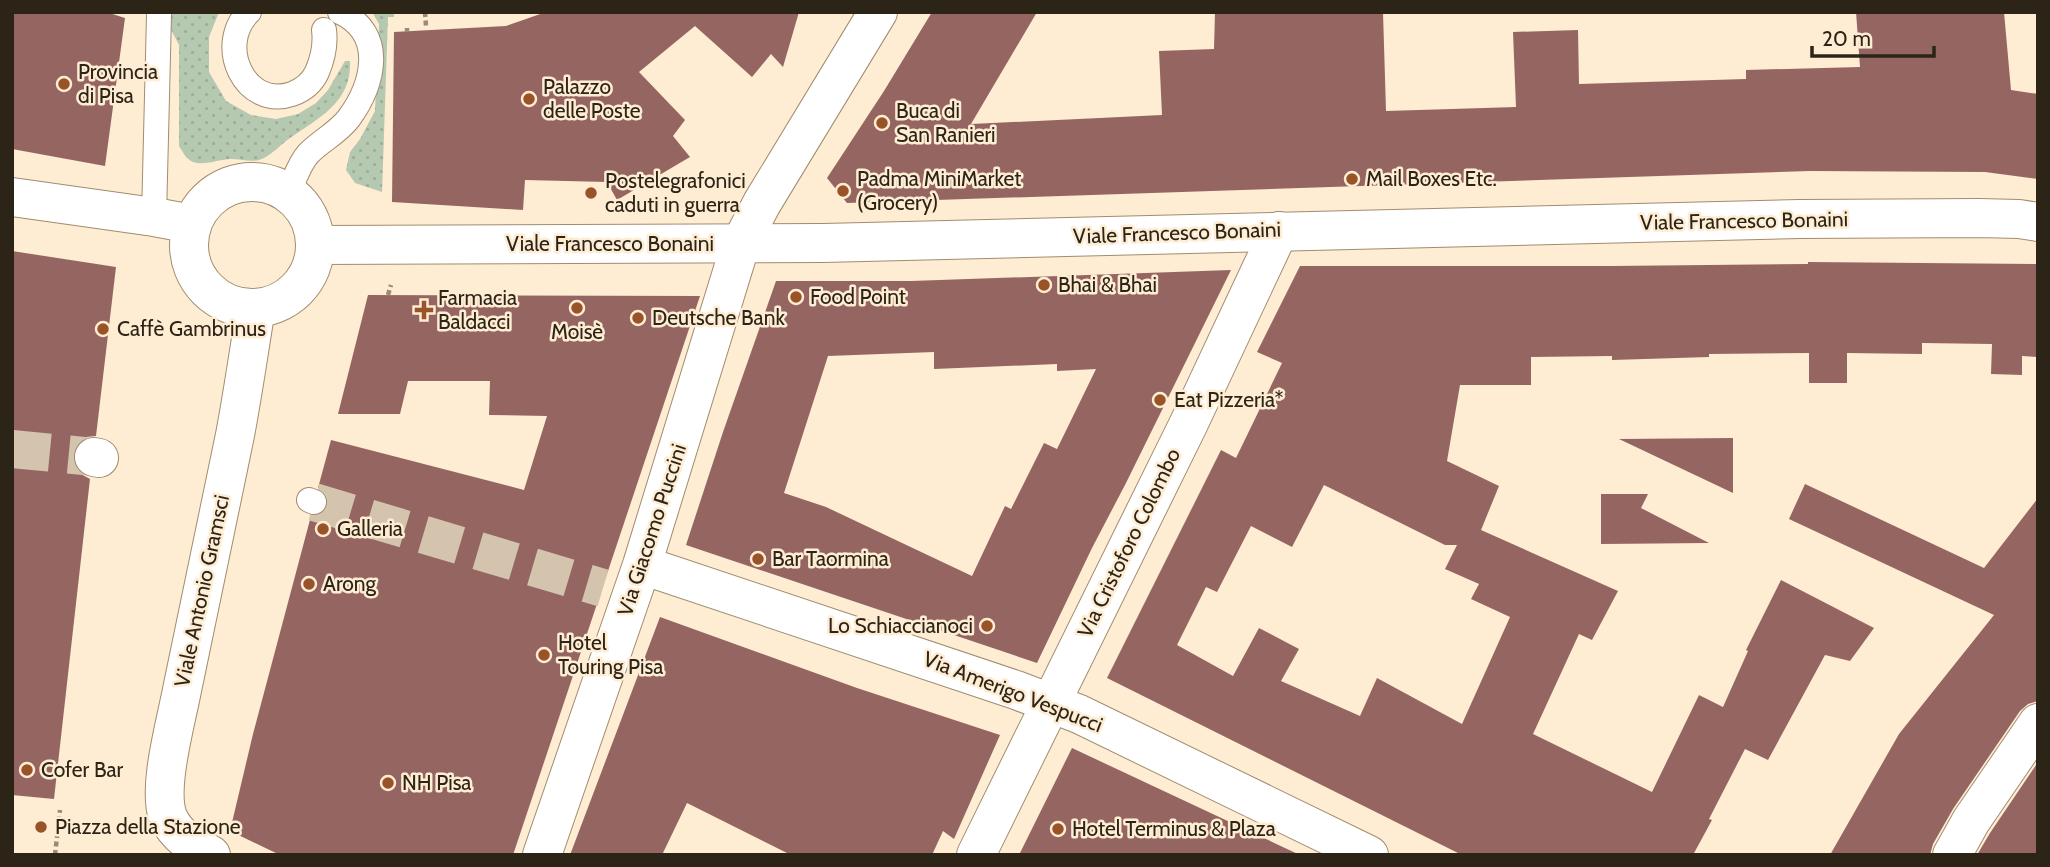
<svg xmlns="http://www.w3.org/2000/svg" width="2050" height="867" font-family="Cabin,sans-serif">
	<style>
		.grass { fill: url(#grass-dots) }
		.building { fill: #956661; fill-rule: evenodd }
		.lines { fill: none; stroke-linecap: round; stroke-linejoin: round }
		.street-tunnel { stroke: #d4c4ae; stroke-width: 38; stroke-dasharray: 38 19; stroke-linecap: butt }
		.lane-casing { stroke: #a18c6f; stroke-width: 26 }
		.street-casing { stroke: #a18c6f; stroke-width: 40 }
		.secondary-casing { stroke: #a18c6f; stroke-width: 40 }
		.path { stroke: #988b78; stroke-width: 4.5; stroke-dasharray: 5 3.5; stroke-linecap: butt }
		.lane { stroke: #fff; stroke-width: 24 }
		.street { stroke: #fff; stroke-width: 38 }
		.secondary { stroke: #fff; stroke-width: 38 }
		.poi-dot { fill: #995329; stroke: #feecd3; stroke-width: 2.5 }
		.labels { text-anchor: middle; stroke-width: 5; stroke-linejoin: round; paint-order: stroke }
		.poi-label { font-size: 21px; fill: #2d2418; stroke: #feecd3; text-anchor: start }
		.street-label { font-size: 21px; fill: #2d2418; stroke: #feecd3 }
	</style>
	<defs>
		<pattern id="grass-dots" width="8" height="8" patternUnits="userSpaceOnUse" patternTransform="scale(1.75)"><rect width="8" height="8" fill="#b5c9b1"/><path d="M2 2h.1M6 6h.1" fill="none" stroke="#9cac98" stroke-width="1.8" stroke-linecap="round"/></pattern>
	</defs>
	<rect width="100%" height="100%" fill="#feecd3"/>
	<path class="grass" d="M 162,12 L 219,12 L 209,37 L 209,72 L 226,101 L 251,115 L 276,119 L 298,114 L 316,103 L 328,90 L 345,61 L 350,61 C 352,102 319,118 290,138 C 280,145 270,157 259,160 C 251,162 239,159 231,159 C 220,159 205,166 193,162 C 186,159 183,152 179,146 L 179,45 Z
		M 372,12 L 394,12 L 394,17 L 388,17 L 382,192 L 355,183 L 346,170 L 350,152 L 360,139 L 375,111 L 379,24 Z"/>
	<path class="building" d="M 12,12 L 106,12 L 125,18 L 105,166 L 12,149 Z
		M 546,12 L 799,12 L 783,67 L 771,54 L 752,77 L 695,26 L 639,72 L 685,120 L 673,136 L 690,157 L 617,200 L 607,182 L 525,180 L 523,210 L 392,202 L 394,32 L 506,26 Z
		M 932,12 L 1037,12 L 971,124 L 1162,115 L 1159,51 L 1214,49 L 1215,12 L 1383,12 L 1386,111 L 1516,107 L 1513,32 L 1578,30 L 1579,84 L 1746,79 L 1746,70 L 1860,67 L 1856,12 L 2004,12 L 2011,90 L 2038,94 L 2038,179 L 1985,172 L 1810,171 L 847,203 L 827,178 L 884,91 Z
		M 12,251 L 116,267 L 96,436 L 86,437 L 78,442 L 73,453 L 73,463 L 79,473 L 90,479 L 54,799 L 12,795 Z
		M 1808,262 L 2038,264 L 2038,357 L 2022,356 L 2022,375 L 1991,374 L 1992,344 L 1922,343 L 1922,354 L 1847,353 L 1847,383 L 1809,383 L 1809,353 L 1709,354 L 1709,357 L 1612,360 L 1612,356 L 1531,357 L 1531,385 L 1460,385 L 1447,461 L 1499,486 L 1481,530 L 1618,591 L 1592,640 L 1579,634 L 1533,734 L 1652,792 L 1699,695 L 1723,707 L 1748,651 L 1746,650 L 1781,580 L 1874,628 L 1850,661 L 1825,655 L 1768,760 L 1745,749 L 1709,819 L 1712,820 L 1693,855 L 1462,855 L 1107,678 L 1221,450 L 1236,458 L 1282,363 L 1257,352 L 1300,266 L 1611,266 L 1808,264 ZM 1324,485 L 1445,545 L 1457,545 L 1445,569 L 1479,584 L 1471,599 L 1510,617 L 1462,724 L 1377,678 L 1360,716 L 1281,681 L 1299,649 L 1259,628 L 1233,676 L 1177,645 L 1206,587 L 1217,592 L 1251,526 L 1292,547 Z
		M 1231,270 L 1126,483 L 1092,548 L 1037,663 L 686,545 L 723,432 L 776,281 L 911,281 ZM 934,352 L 934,369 L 1057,364 L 1057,371 L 1096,369 L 1057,449 L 1044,443 L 1011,509 L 1005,506 L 972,576 L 826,507 L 784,493 L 828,356 Z
		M 368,295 L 700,296 L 513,855 L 280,855 L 230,831 L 253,734 L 311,516 L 323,514 L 328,507 L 329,499 L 326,493 L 318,488 L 331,440 L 524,490 L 547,416 L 489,415 L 490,381 L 408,381 L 400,414 L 338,414 Z
		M 1733,438 L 1733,493 L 1619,439 Z
		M 1805,484 L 1984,568 L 2038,498 L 2038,701 L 2028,704 L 2020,711 L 1953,809 L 1933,844 L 1930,855 L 1830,855 L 1899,734 L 1994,615 L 1789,519 Z
		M 1601,494 L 1648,494 L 1641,508 L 1709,543 L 1601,544 Z
		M 660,617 L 857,688 L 1000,735 L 954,839 L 943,831 L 932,855 L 791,855 L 687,803 L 662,855 L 570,855 Z
		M 1072,748 L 1300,855 L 1019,855 Z
		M 2038,762 L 2038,855 L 1977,855 L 1990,833 Z"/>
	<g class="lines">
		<path class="street-tunnel" d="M 12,449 L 94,457
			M 314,502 L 603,588"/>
		<g class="lane-casing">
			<path id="lane" d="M 249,12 C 215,45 245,110 292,94 C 303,90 312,83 317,72 C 323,58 326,45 324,30
				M 288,193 C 294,181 299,164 308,154 C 320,141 338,133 349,118 C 373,85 387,34 340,12
				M 154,217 L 159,15
				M 309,500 L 314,502"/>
		</g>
		<g class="street-casing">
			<path id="street" d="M 94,457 L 99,458
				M 642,565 L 1016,690 L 1079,714 L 1369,855
				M 542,855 L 642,565 L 741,243 L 762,203 L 878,12
				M 976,855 L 1188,425 L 1279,231
				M 1952,855 L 1971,821 L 2038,723"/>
		</g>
		<g class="secondary-casing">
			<path id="secondary" d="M189 245a63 63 0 1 1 126 0a63 63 0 1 1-126 0Z
				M 12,197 L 154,217 L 192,224
				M 316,245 L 823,243 L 1800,219 L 1979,218 L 2019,219 L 2038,222
				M 211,855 C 194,846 176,836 168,817 C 157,788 176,722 182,690 C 199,605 217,520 235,435 C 243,393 249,350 256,308"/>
		</g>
		<path class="path" d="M 425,12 L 426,26
			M 407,32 L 407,28
			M 388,295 L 391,285
			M 55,855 L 60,810"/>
		<use href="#lane" class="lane"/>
		<use href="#street" class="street"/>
		<use href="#secondary" class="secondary"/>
	</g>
	<g class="poi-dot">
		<circle cx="64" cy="84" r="7"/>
		<circle cx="529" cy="99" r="7"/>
		<circle cx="882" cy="123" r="7"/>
		<circle cx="1352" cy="179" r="7"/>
		<circle cx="843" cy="191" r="7"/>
		<circle cx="591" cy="193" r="7"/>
		<circle cx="1044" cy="285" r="7"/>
		<circle cx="796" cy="297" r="7"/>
		<circle cx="577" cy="308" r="7"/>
		<path d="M420.5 299.5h7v7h7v7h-7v7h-7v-7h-7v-7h7z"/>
		<circle cx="638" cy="318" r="7"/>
		<circle cx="103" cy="329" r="7"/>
		<circle cx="1160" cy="400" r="7"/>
		<circle cx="323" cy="529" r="7"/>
		<circle cx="758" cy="559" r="7"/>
		<circle cx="309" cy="584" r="7"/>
		<circle cx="987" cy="626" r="7"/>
		<circle cx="544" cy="655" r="7"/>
		<circle cx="27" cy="770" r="7"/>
		<circle cx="388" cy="783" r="7"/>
		<circle cx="41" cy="827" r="7"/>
		<circle cx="1058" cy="829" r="7"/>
	</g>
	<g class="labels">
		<g class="poi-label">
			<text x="78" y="79">Provincia<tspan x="78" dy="24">di Pisa</tspan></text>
			<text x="543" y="94">Palazzo<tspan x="543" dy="24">delle Poste</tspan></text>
			<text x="896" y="118">Buca di<tspan x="896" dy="24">San Ranieri</tspan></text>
			<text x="857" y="186">Padma MiniMarket<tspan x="857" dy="24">(Grocery)</tspan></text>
			<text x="1366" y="186">Mail Boxes Etc.</text>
			<text x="605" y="188">Postelegrafonici<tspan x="605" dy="24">caduti in guerra</tspan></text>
			<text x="1058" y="292">Bhai &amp; Bhai</text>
			<text x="810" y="304">Food Point</text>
			<text x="438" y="305">Farmacia<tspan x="438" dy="24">Baldacci</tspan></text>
			<text x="652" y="325">Deutsche Bank</text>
			<text x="117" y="336">Caffè Gambrinus</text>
			<text x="577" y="339" text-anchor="middle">Moisè</text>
			<text x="1174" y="407">Eat Pizzeria*</text>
			<text x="337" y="536">Galleria</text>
			<text x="772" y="566">Bar Taormina</text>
			<text x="323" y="591">Arong</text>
			<text x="973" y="633" text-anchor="end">Lo Schiaccianoci</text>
			<text x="558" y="650">Hotel<tspan x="558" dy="24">Touring Pisa</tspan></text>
			<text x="41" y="777">Cofer Bar</text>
			<text x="402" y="790">NH Pisa</text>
			<text x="55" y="834">Piazza della Stazione</text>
			<text x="1072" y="836">Hotel Terminus &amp; Plaza</text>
		</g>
		<g class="street-label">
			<text transform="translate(1744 221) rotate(-1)" y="7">Viale Francesco Bonaini</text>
			<text transform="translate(1177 233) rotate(-2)" y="7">Viale Francesco Bonaini</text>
			<text x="610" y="251">Viale Francesco Bonaini</text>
			<text transform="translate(652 530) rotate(-72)" y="7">Via Giacomo Puccini</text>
			<text transform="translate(1129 543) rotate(-64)" y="7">Via Cristoforo Colombo</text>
			<text transform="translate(202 591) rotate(-78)" y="7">Viale Antonio Gramsci</text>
			<text transform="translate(1013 692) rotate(21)" y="7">Via Amerigo Vespucci</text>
		</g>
	</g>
	<rect width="2050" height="867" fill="none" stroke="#2d2418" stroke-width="28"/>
	<path d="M1812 46v10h122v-10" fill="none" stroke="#2d2418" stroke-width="3.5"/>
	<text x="1822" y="46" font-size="21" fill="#2d2418" stroke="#feecd3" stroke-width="5" paint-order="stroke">20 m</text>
</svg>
